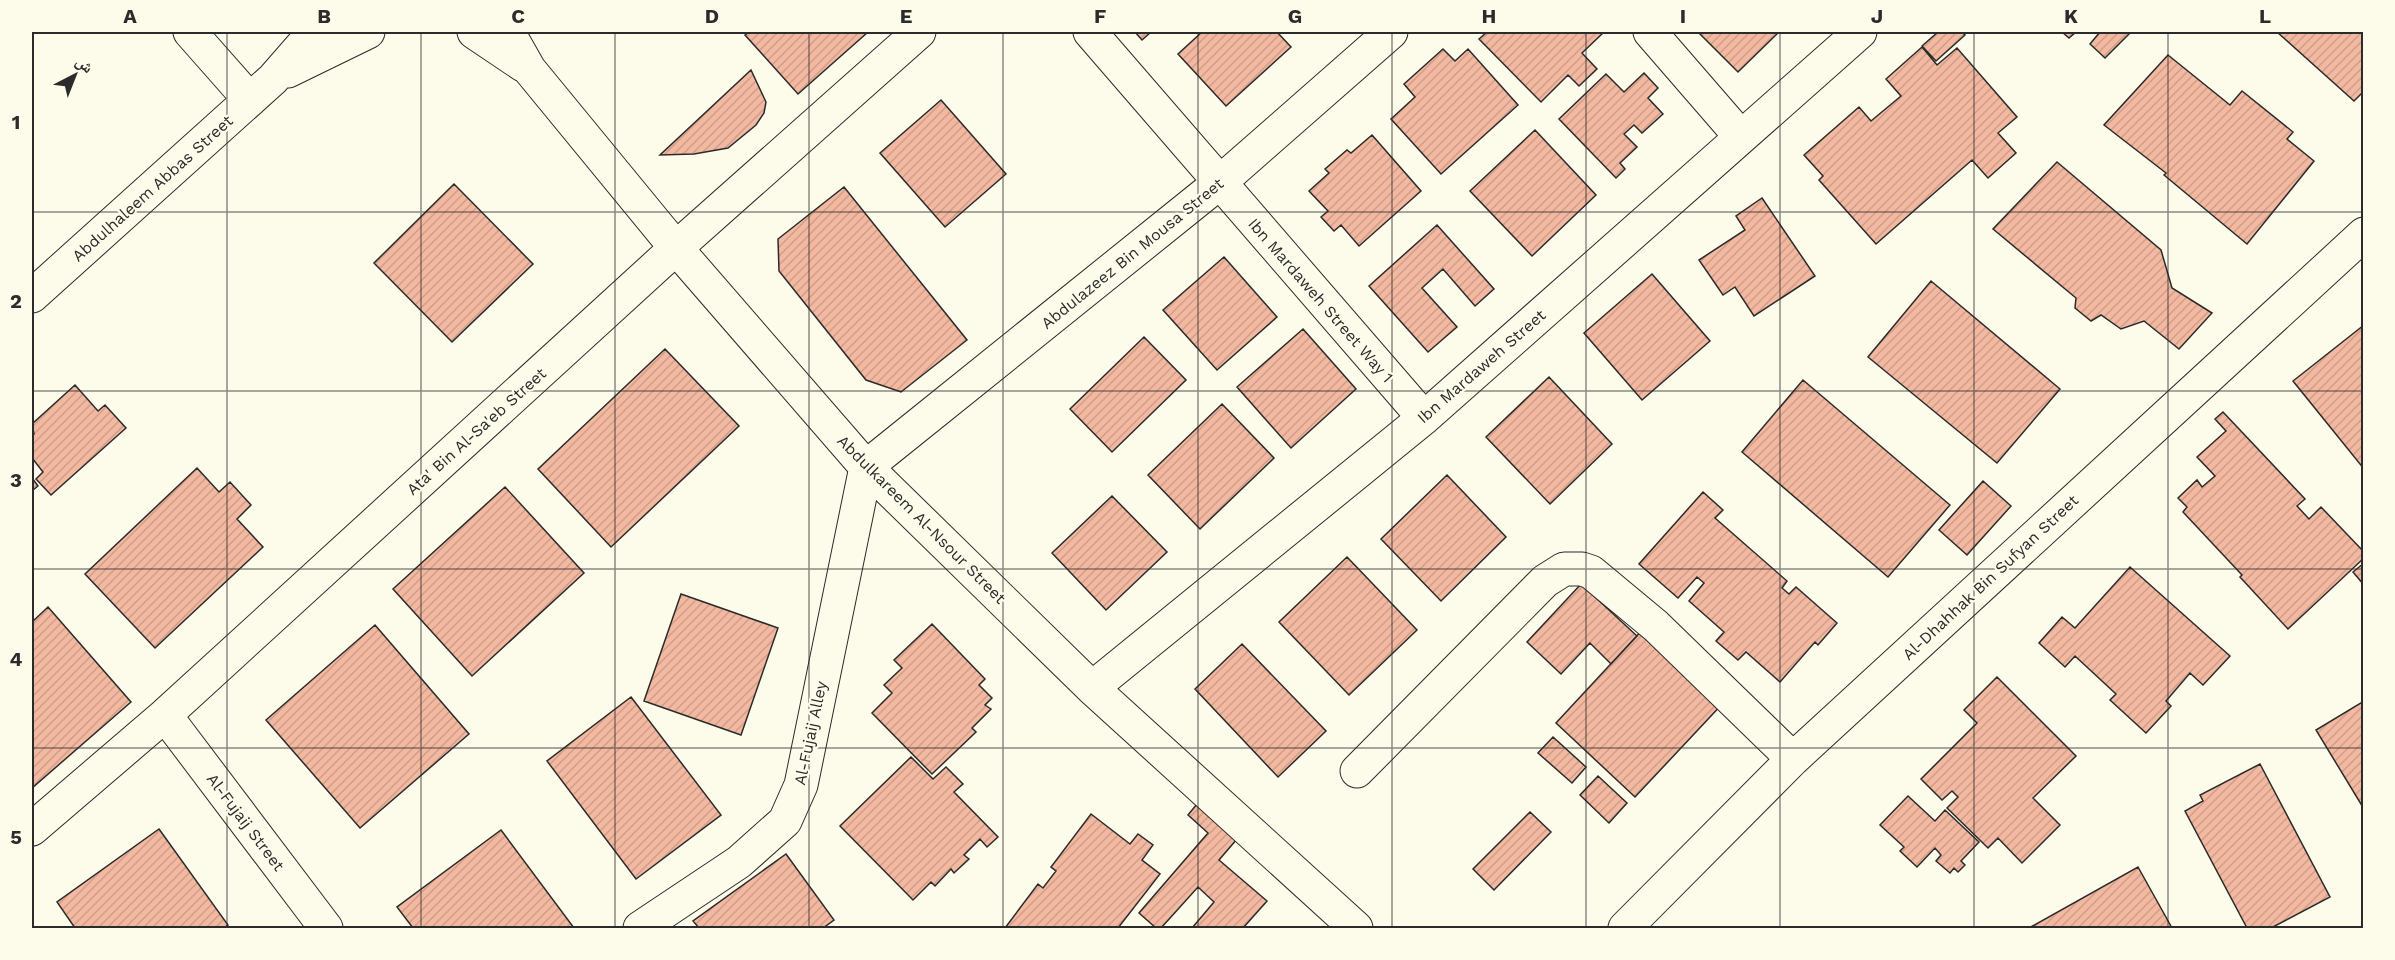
<svg xmlns="http://www.w3.org/2000/svg" width="2395" height="960" font-family="'Work Sans','Noto Naskh Arabic',sans-serif">
	<style>
		.building { fill: url(#building-hatch); stroke: #2b2b2b; stroke-width: 1.5 }
		.lines { fill: none; stroke-linecap: round; stroke-linejoin: round }
		.minor-casing { stroke: #2b2b2b; stroke-width: 35 }
		.minor { stroke: #fdfbea; stroke-width: 33 }
		.grid { fill: none; stroke: #2b2b2b; stroke-width: 1.5; stroke-opacity: 0.55 }
		.labels { text-anchor: middle; stroke-width: 4.5; stroke-linejoin: round; paint-order: stroke }
		.street-label { font-size: 16px; fill: #2b2b2b; stroke: #fdfbea }
		.neatline { fill: none; stroke: #2b2b2b; stroke-width: 2 }
		.grid-label { font-size: 20px; text-anchor: middle; font-weight: bold; fill: #2b2b2b }
	</style>
	<defs>
		<pattern id="building-hatch" width="6" height="6" patternUnits="userSpaceOnUse" patternTransform="scale(1.5)"><rect width="6" height="6" fill="#f2b8a0"/><path d="M-1 1l2-2M0 6l6-6M5 7l2-2" fill="none" stroke="#d09e8a"/></pattern>
	</defs>
	<rect width="100%" height="100%" fill="#fdfbea"/>
	<path class="building" d="M 749,32 L 868,32 L 798,94 L 745,35 Z
		M 1135,32 L 1151,32 L 1142,40 Z
		M 1202,32 L 1277,32 L 1291,47 L 1226,106 L 1178,54 Z
		M 1487,32 L 1604,32 L 1582,53 L 1597,69 L 1579,86 L 1568,75 L 1541,102 L 1479,39 Z
		M 1698,32 L 1779,32 L 1738,72 Z
		M 1938,32 L 1962,32 L 1965,35 L 1936,61 L 1922,46 Z
		M 2062,32 L 2076,32 L 2069,38 Z
		M 2100,32 L 2131,32 L 2105,58 L 2090,44 Z
		M 2277,32 L 2364,32 L 2364,91 L 2354,101 Z
		M 1922,47 L 1937,65 L 1957,48 L 2017,117 L 1998,133 L 2016,153 L 1988,178 L 1972,160 L 1876,244 L 1819,180 L 1823,176 L 1804,155 L 1859,107 L 1871,121 L 1901,96 L 1886,79 Z
		M 1443,49 L 1455,61 L 1468,49 L 1518,105 L 1441,174 L 1391,119 L 1415,97 L 1404,84 Z
		M 2168,55 L 2230,105 L 2242,91 L 2293,132 L 2287,139 L 2314,161 L 2247,244 L 2164,175 L 2166,173 L 2104,125 Z
		M 751,70 L 766,102 L 764,113 L 756,125 L 728,148 L 694,154 L 660,155 Z
		M 1644,73 L 1658,88 L 1648,98 L 1663,114 L 1642,133 L 1634,125 L 1624,134 L 1637,147 L 1620,163 L 1625,169 L 1616,178 L 1559,119 L 1606,74 L 1624,92 Z
		M 941,100 L 1006,174 L 945,227 L 880,153 Z
		M 1535,130 L 1596,195 L 1532,256 L 1470,191 Z
		M 1372,135 L 1421,191 L 1359,246 L 1341,225 L 1334,231 L 1321,217 L 1328,211 L 1309,191 L 1329,173 L 1325,169 L 1347,150 L 1351,153 Z
		M 2057,162 L 2161,250 L 2172,288 L 2212,313 L 2179,349 L 2144,321 L 2121,329 L 2101,315 L 2091,321 L 2075,308 L 2076,298 L 1993,229 Z
		M 454,184 L 533,264 L 452,342 L 374,263 Z
		M 844,187 L 967,340 L 901,392 L 866,380 L 779,271 L 778,239 Z
		M 1762,198 L 1815,276 L 1754,316 L 1735,287 L 1723,295 L 1699,260 L 1745,230 L 1736,216 Z
		M 1437,225 L 1494,289 L 1475,306 L 1443,269 L 1422,288 L 1457,327 L 1428,352 L 1369,286 Z
		M 1224,257 L 1277,317 L 1217,370 L 1163,310 Z
		M 1652,274 L 1710,341 L 1642,400 L 1584,333 Z
		M 1931,281 L 2060,389 L 1997,463 L 1868,357 Z
		M 2364,325 L 2364,469 L 2293,381 Z
		M 1303,329 L 1356,389 L 1291,448 L 1237,387 Z
		M 1144,337 L 1186,380 L 1112,452 L 1070,409 Z
		M 665,349 L 739,426 L 611,547 L 538,469 Z
		M 1549,377 L 1612,444 L 1550,504 L 1486,437 Z
		M 1803,380 L 1950,505 L 1888,577 L 1742,452 Z
		M 75,385 L 98,411 L 105,405 L 126,428 L 51,495 L 36,479 L 43,472 L 32,458 L 32,436 L 34,434 L 32,424 Z
		M 1222,404 L 1274,458 L 1200,529 L 1148,475 Z
		M 2223,412 L 2305,499 L 2297,506 L 2309,519 L 2321,507 L 2364,552 L 2364,558 L 2288,629 L 2240,577 L 2242,575 L 2183,512 L 2187,507 L 2178,498 L 2197,480 L 2202,487 L 2215,476 L 2197,457 L 2226,431 L 2215,419 Z
		M 197,468 L 219,492 L 230,482 L 251,505 L 237,519 L 263,547 L 155,648 L 85,574 Z
		M 1447,475 L 1506,537 L 1441,601 L 1381,539 Z
		M 32,478 L 38,486 L 32,491 Z
		M 1983,481 L 2011,506 L 1967,555 L 1939,530 Z
		M 505,487 L 584,573 L 472,676 L 393,589 Z
		M 1703,492 L 1723,510 L 1715,518 L 1787,581 L 1782,588 L 1789,594 L 1796,587 L 1837,623 L 1818,645 L 1815,642 L 1780,682 L 1746,652 L 1738,660 L 1716,641 L 1724,632 L 1689,601 L 1704,583 L 1697,577 L 1678,598 L 1639,564 Z
		M 1112,496 L 1167,552 L 1106,610 L 1052,553 Z
		M 1347,557 L 1417,630 L 1349,695 L 1279,622 Z
		M 2364,563 L 2364,585 L 2353,572 Z
		M 2130,567 L 2230,656 L 2203,685 L 2190,673 L 2166,701 L 2171,706 L 2146,733 L 2110,700 L 2116,694 L 2075,656 L 2065,667 L 2039,643 L 2062,617 L 2075,628 Z
		M 1581,584 L 1637,636 L 1611,664 L 1590,643 L 1561,674 L 1527,642 Z
		M 681,594 L 778,628 L 741,735 L 644,701 Z
		M 48,607 L 131,702 L 32,788 L 32,622 Z
		M 932,624 L 985,679 L 979,685 L 992,698 L 985,705 L 991,709 L 972,728 L 976,732 L 932,774 L 872,713 L 892,693 L 884,685 L 902,668 L 894,660 Z
		M 375,625 L 469,734 L 360,828 L 266,720 Z
		M 1645,627 L 1725,701 L 1635,797 L 1556,723 Z
		M 1242,644 L 1326,731 L 1278,777 L 1195,689 Z
		M 1997,677 L 2076,756 L 2033,798 L 2060,825 L 2022,863 L 1998,838 L 1988,848 L 1947,808 L 1958,797 L 1952,791 L 1942,800 L 1921,779 L 1977,723 L 1964,710 Z
		M 631,697 L 721,815 L 636,879 L 547,761 Z
		M 2364,701 L 2364,809 L 2316,730 Z
		M 1553,737 L 1586,767 L 1572,783 L 1538,753 Z
		M 911,757 L 933,779 L 946,767 L 963,784 L 954,792 L 998,837 L 987,847 L 980,839 L 964,855 L 969,859 L 954,873 L 951,869 L 935,886 L 931,882 L 913,900 L 840,826 Z
		M 2260,764 L 2330,897 L 2271,928 L 2247,928 L 2185,811 L 2203,801 L 2200,795 Z
		M 1598,776 L 1627,803 L 1609,823 L 1580,795 Z
		M 1908,796 L 1935,821 L 1945,810 L 1979,842 L 1961,861 L 1965,865 L 1958,872 L 1954,868 L 1950,873 L 1936,861 L 1941,855 L 1935,848 L 1917,867 L 1900,851 L 1904,847 L 1880,825 Z
		M 1197,804 L 1237,839 L 1219,860 L 1267,901 L 1243,928 L 1192,928 L 1214,902 L 1198,887 L 1161,928 L 1156,928 L 1139,913 L 1208,833 L 1188,815 Z
		M 1530,812 L 1551,832 L 1494,890 L 1473,869 Z
		M 1091,814 L 1130,844 L 1138,834 L 1153,845 L 1142,860 L 1160,874 L 1118,928 L 1005,928 L 1038,884 L 1043,888 L 1056,871 L 1051,867 Z
		M 159,829 L 228,925 L 224,928 L 75,928 L 57,902 Z
		M 501,830 L 574,928 L 413,928 L 397,907 Z
		M 786,854 L 834,920 L 823,928 L 699,928 L 693,921 Z
		M 2138,867 L 2172,928 L 2029,928 Z"/>
	<g class="lines">
		<g class="minor-casing">
			<path id="minor" d="M 190,32 L 250,100
				M 474,32 L 523,65
				M 508,32 L 529,69 L 676,248 L 866,467 L 1092,688 L 1356,928
				M 1090,32 L 1424,418
				M 1650,32 L 1741,137
				M 288,71 L 368,32
				M 32,296 L 273,79 L 314,32
				M 1092,688 L 1424,418 L 1860,32
				M 165,715 L 326,928
				M 1357,771 L 1545,581 L 1564,569 L 1582,569 L 1591,572 L 1656,626 L 1793,759
				M 32,829 L 165,715 L 676,248 L 919,32
				M 640,928 L 739,862 L 785,821 L 801,785 L 866,467 L 1219,183 L 1391,32
				M 1625,928 L 1793,759 L 2364,234"/>
		</g>
		<use href="#minor" class="minor"/>
	</g>
	<path class="grid" d="M 227,32 L 227,928M 421,32 L 421,928M 615,32 L 615,928M 809,32 L 809,928M 1003,32 L 1003,928M 1198,32 L 1198,928M 1392,32 L 1392,928M 1586,32 L 1586,928M 1780,32 L 1780,928M 1974,32 L 1974,928M 2168,32 L 2168,928M 32,212 L 2364,212M 32,391 L 2364,391M 32,569 L 2364,569M 32,748 L 2364,748"/>
	<g class="labels">
		<g class="street-label">
			<text transform="translate(152 188) rotate(-42)" y="6">Abdulhaleem Abbas Street</text>
			<text transform="translate(1132 253) rotate(-39)" y="6">Abdulazeez Bin Mousa Street</text>
			<text transform="translate(1321 300) rotate(49)" y="6">Ibn Mardaweh Street Way 1</text>
			<text transform="translate(1481 366) rotate(-41)" y="6">Ibn Mardaweh Street</text>
			<text transform="translate(476 431) rotate(-42)" y="6">Ata' Bin Al-Sa'eb Street</text>
			<text transform="translate(922 519) rotate(45)" y="6">Abdulkareem Al-Nsour Street</text>
			<text transform="translate(1990 577) rotate(-43)" y="6">Al-Dhahhak Bin Sufyan Street</text>
			<text transform="translate(810 733) rotate(-78)" y="6">Al-Fujaij Alley</text>
			<text transform="translate(246 822) rotate(53)" y="6">Al-Fujaij Street</text>
		</g>
	</g>
	<rect width="2395" height="960" fill="none" stroke="#fdfbea" stroke-width="66"/>
	<g transform="translate(75 75) rotate(42)" stroke="#fdfbea" stroke-width="4.5" paint-order="stroke">
	<path d="M0-4.5L10 22L0 15L-10 22Z" fill="#2b2b2b"/>
	<text y="-9" font-size="16" font-weight="bold" text-anchor="middle" fill="#2b2b2b">ش</text>
	</g>
	<rect x="33" y="33" width="2329" height="894" class="neatline"/>
	<g class="grid-label">
		<text x="130" y="23">A</text>
		<text x="324" y="23">B</text>
		<text x="518" y="23">C</text>
		<text x="712" y="23">D</text>
		<text x="906" y="23">E</text>
		<text x="1100" y="23">F</text>
		<text x="1295" y="23">G</text>
		<text x="1489" y="23">H</text>
		<text x="1683" y="23">I</text>
		<text x="1877" y="23">J</text>
		<text x="2071" y="23">K</text>
		<text x="2265" y="23">L</text>
		<text x="16" y="129">1</text>
		<text x="16" y="308">2</text>
		<text x="16" y="487">3</text>
		<text x="16" y="666">4</text>
		<text x="16" y="844">5</text>
	</g>
</svg>
